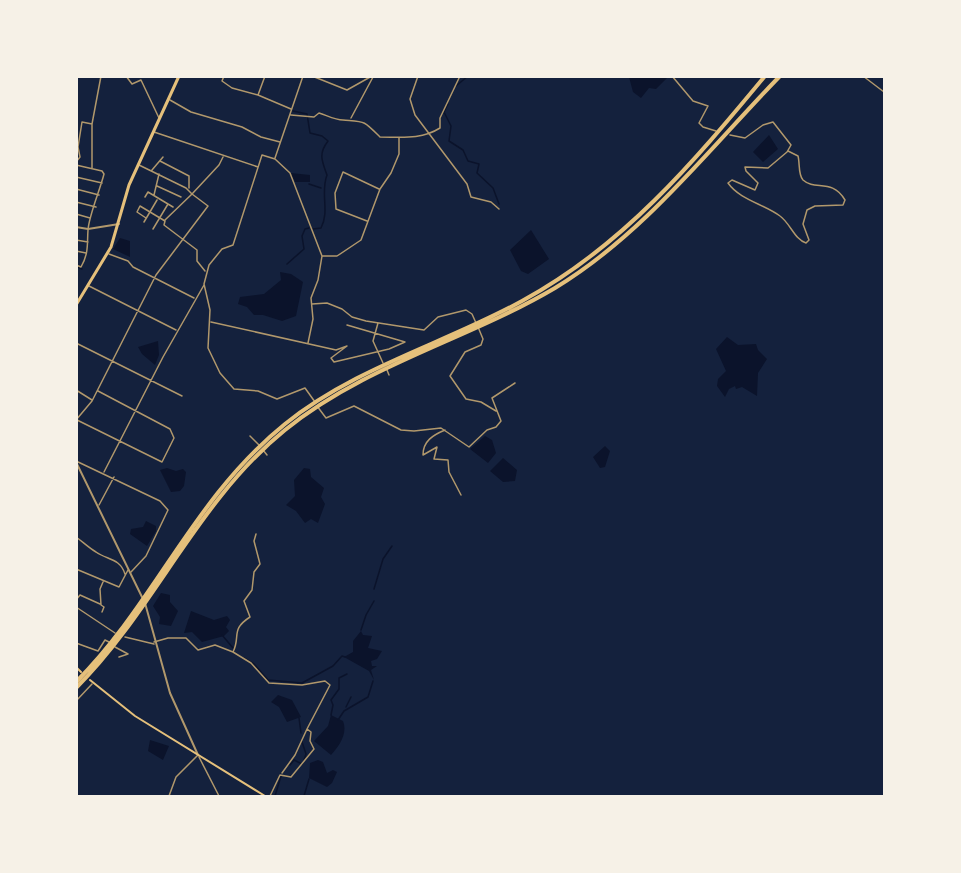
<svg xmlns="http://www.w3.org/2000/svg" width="961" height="873" font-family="Literata,serif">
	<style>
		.water { fill: #0b132b }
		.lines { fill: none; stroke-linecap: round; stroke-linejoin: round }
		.stream { stroke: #0b132b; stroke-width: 1.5 }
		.minor { stroke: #b1986c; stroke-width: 1.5 }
		.tertiary { stroke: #b1986c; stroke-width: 2 }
		.secondary { stroke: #e5c07b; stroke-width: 2 }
		.primary { stroke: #e5c07b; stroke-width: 3 }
		.motorway { stroke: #e5c07b; stroke-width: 4 }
	</style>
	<rect width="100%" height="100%" fill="#14213d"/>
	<path class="water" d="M 629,77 L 629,76 L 668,77 L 656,89 L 649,88 L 641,98 L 633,92 Z
		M 769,135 L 778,149 L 763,162 L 753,152 Z
		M 291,173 L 310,175 L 310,182 L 295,182 Z
		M 531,230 L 549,259 L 528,274 L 521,271 L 510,250 Z
		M 120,238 L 130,241 L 130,257 L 113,249 Z
		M 280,272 L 291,274 L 303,282 L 296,316 L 282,321 L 263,315 L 254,315 L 247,307 L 238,304 L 240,297 L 264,294 L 281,280 Z
		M 727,337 L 738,345 L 756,344 L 758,350 L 767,359 L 758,373 L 757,396 L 742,387 L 736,389 L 735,386 L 729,389 L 725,397 L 717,386 L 718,379 L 726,371 L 716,349 Z
		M 158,341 L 159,355 L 155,365 L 142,354 L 138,347 Z
		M 485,436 L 492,440 L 496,453 L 488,463 L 470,449 Z
		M 605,446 L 610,451 L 605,467 L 600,468 L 593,457 Z
		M 503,458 L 517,470 L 515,481 L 503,482 L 490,471 Z
		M 167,468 L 176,471 L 183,469 L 186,472 L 184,486 L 180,491 L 171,492 L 160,470 Z
		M 304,468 L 310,469 L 311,477 L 324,488 L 321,497 L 325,504 L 318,523 L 311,519 L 305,523 L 296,511 L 286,505 L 295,496 L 294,480 Z
		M 146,521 L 156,526 L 156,531 L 147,546 L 130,534 L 131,529 L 143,527 Z
		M 161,593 L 170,595 L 170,602 L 178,611 L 171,626 L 159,624 L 160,617 L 153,606 Z
		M 191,611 L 214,620 L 227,616 L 230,620 L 226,627 L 229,631 L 224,636 L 202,642 L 192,632 L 184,633 Z
		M 361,631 L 363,635 L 372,636 L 368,648 L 382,651 L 377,659 L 371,661 L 372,666 L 377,666 L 371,670 L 374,680 L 369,671 L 344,657 L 353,652 L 353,641 Z
		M 278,695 L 292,700 L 301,717 L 287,722 L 279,707 L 271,702 Z
		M 331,715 L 343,721 C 348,734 339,746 331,755 L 314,741 L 328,726 Z
		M 150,740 L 169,746 L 163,760 L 148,751 Z
		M 318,760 L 323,762 L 327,773 L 333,770 L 337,772 L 332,783 L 327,787 L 309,778 L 310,763 Z"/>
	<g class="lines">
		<path class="stream" d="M 456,86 L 468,76
			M 448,104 L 444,112 L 451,126 L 449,141 L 463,150 L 468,161 L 479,164 L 477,173 L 493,188 L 499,204
			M 293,111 L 307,114 L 310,133 L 322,136 L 328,141 C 318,154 322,161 327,175 C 320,193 330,211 321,228 L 313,229
			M 309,184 L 321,188
			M 287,264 L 304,249 L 302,236 L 305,229 L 309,228
			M 76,266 L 82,269
			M 374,589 L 383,559 L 392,546
			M 361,630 L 366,615 L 374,601
			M 222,635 L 233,648
			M 244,658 L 254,664 L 268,680 L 302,683 L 333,666 L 342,656 L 345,657
			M 333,705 L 331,700 L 339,689 L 339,678 L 347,674
			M 346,707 L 351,697
			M 344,711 L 368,697 L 373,681
			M 331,715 L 333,705
			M 299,718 L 301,733
			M 338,720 L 344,711
			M 302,742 L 306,754 L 304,760
			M 290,765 L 294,760 L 302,764
			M 275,796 L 281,776
			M 304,796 L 309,779"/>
		<path class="minor" d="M 126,76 L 132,84 L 141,80 L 159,118
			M 224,76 L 222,81 L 232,88 L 258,95 L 291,109
			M 312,76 L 347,90 L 372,76
			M 418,76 L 410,99 L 415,115 L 467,184 L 471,197 L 491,202 L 499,209
			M 672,76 L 693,101 L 708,106 L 699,123 L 703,127 L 716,131
			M 863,76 L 884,92
			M 258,95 L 265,76
			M 170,100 L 191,112 L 242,127 L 261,137 L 280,142
			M 291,115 L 314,117 L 319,113 C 326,115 335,120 343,120 C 366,122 363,120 380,137 C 401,137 421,140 440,128 L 440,118 L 460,76
			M 351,118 L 373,77
			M 92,124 L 101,76
			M 154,132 L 258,167
			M 730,135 L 745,138 L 763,125 L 773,122 L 791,145 L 787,152 L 768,168 L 745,167 L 746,171 L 758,183 L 755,190 L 732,180 L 728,183 C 740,200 764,204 780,216 C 790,223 795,240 806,243 L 809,240 L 803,224 L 807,210 L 815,206 L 843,205 L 845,200 C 832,178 815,191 803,180 C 798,175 800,163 798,156 L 788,151
			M 275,158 L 303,76
			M 160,161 L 189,176 L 189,188
			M 76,162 L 80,157 L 78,147 L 82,122 L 92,124 L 92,168
			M 76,165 L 102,171 L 104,174 C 100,190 89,215 88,230 C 87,244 89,253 81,267 L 76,265
			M 139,165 L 186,188 L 192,194 L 165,220
			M 152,170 L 163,157
			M 76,177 L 102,183
			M 157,186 L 181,197
			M 76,189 L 99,195
			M 154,195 L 159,174
			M 145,197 L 148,192 L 173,207
			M 76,202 L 96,207
			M 76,214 L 90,218
			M 146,218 L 137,212 L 140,206 L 165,221 L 164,225 L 197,250 L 197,261 L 205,271
			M 367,221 L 336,209 L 335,193 L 343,172 L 379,189
			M 144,222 L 157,200
			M 153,229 L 168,204
			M 76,240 L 88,242
			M 76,251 L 86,253
			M 109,254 L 128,261 L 133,267 L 194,298
			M 322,256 L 337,256 L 361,240 L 380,189 L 391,173 L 399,154 L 399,138
			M 89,286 L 176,330
			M 312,304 L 327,303 L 342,309 L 352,317 L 366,321 L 424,330 L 438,317 L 466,310 L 472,314 L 476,323
			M 211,322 L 336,350 L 347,346 L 331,358 L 334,362 L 389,349 L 405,342 L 347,325
			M 378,323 L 373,341 L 383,363
			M 478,327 L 483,339 L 481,345 L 465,352 L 450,376 L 466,399 L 481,402 L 496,411
			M 76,343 L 182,396
			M 308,343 L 313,319 L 311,298 L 318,280 L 322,256 L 290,173 L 275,159 L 262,155 L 233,245 L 222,249 L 209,265 L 204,284 L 210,310 L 208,348 L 220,373 L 234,389 L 258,391 L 277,399 L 305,388 L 315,402
			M 387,370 L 389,375
			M 76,390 L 92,400
			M 317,406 L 326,418 L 354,406 L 401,430 L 414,431 L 441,428 L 469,447 L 487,430 L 496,427 L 501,421 L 492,398 L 515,383
			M 76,420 L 92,401 L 156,275 L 208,206 L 192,194 L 219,165 L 223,157
			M 77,420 L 162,462 L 174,438 L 170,429 L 98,391
			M 445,430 C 433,435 423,441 423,455 L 437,447 L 434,459 L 448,460 L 449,472 L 461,495
			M 250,436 L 260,446
			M 263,450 L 267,455
			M 76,461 L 160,501 L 168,510 L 146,556 L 131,572
			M 104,472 L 163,357 L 204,285
			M 99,505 L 114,477
			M 256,534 L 254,541 L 260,564 L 254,572 L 252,590 L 244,601 L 250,617 C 230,630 241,636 233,652 L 251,663 L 269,683 L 302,685 L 325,681 L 330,685 L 307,729 L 311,732 L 310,741 L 314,749 L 291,777 L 280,775 L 270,796
			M 76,537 C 83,542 89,548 96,552 C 107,560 120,558 125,574
			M 76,569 L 119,587 L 128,570
			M 76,600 L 80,595 L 100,604
			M 76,607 L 115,633
			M 102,612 L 104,607 L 101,605 L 100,589 L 103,582
			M 125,637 L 154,644
			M 154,642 L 168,638 L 186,638 L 198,650 L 215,645 L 233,652
			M 76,643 L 98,651 L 105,640 L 109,642
			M 115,647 L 128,654 L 119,657
			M 76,701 L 92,684
			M 199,757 L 219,796
			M 282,773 L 295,755 L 307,729
			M 169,796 L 176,777 L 198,755"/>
		<path class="tertiary" d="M 76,227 L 88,229 L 119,224
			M 76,462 L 142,597
			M 145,603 L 170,693 L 198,755"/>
		<path class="secondary" d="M 76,667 L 81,672
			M 90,680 L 135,716 L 265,796"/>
		<path class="primary" d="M 76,305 L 111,247 L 129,185 L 179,76"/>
		<path class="motorway" d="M 76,682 C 156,602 193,498 285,424 C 356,367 444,344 522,301 C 623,246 693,163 765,76
			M 76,688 C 155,609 197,501 285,430 C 365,365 467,340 555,288 C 644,234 708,150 780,76"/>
	</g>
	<rect width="961" height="873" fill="none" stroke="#f6f1e7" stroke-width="156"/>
</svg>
